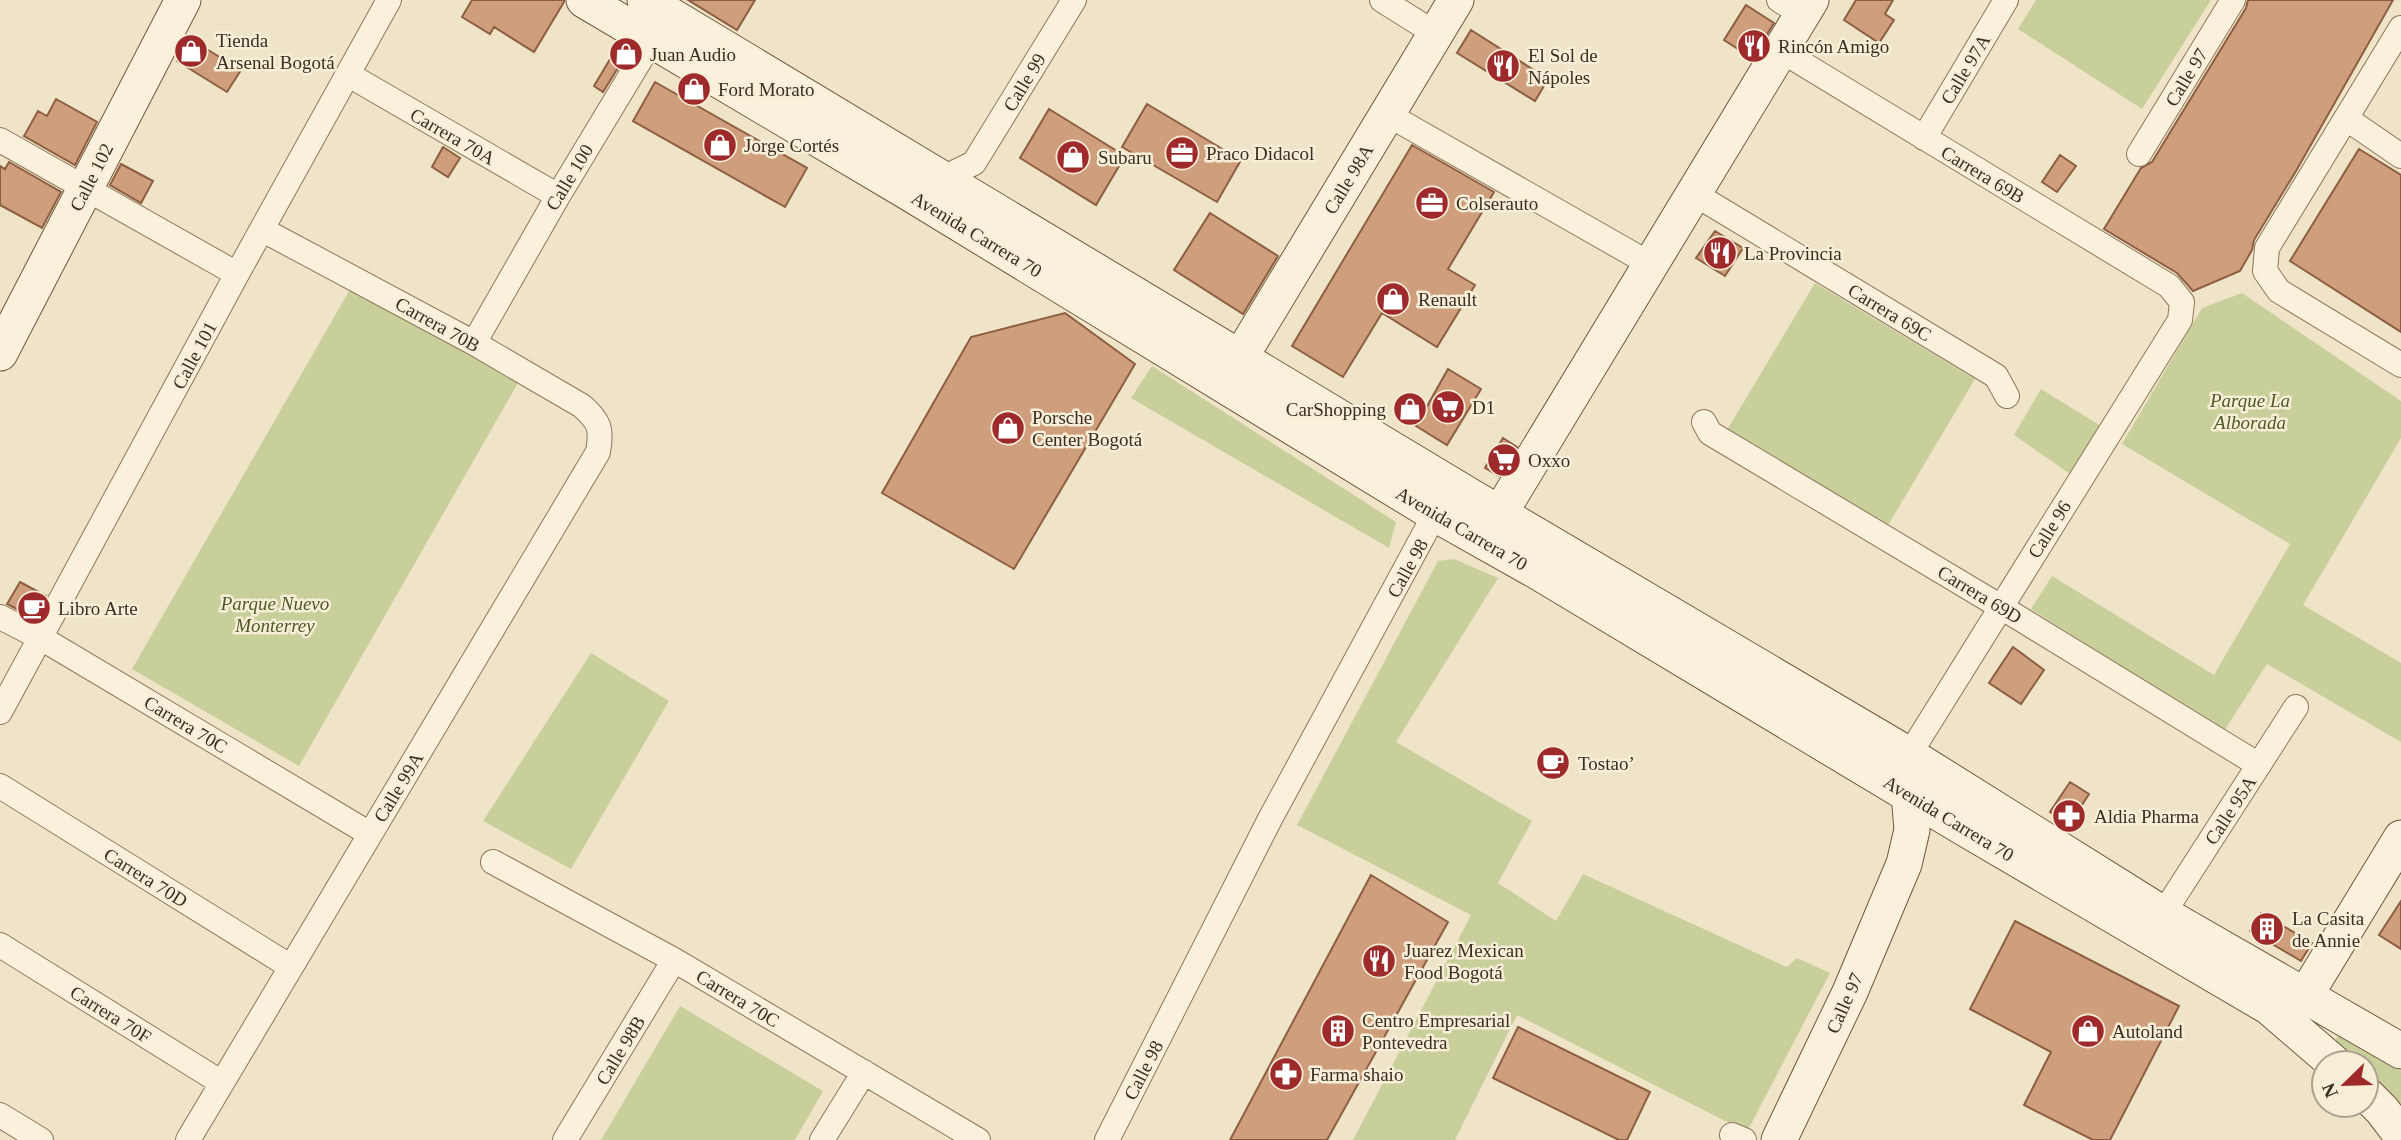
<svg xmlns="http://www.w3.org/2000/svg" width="2401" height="1140" font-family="'Times New Roman',serif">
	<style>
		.green { fill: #c9cf9b }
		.building { fill: #cf9f7d; stroke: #8d5f41; stroke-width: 2 }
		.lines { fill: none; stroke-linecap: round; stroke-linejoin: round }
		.street-casing { stroke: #8d765c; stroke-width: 26 }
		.secondary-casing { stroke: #6f573f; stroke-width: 37 }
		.street { stroke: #faf1dc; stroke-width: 24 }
		.secondary { stroke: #faf1dc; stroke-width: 35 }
		.labels { text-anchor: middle; stroke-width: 5; stroke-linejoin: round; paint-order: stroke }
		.poi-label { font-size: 19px; fill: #3d2e20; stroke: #f7eed8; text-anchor: start }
		.street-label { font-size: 19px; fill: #3d2e20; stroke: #f7eed8 }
		.park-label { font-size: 19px; font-style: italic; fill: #4d5a26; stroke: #f7eed8 }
	</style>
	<rect width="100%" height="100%" fill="#f0e4c8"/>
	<path class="green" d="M 2036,0 L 2211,0 L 2142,109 L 2018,29 Z
		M 1815,283 L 1975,379 L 1884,532 L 1724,435 Z
		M 352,286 L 518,383 L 299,766 L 132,669 Z
		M 2242,293 L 2401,401 L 2401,438 L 2303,605 L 2401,663 L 2401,742 L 2267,664 L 2224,731 L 2031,609 L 2052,576 L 2214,675 L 2290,544 L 2122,444 L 2202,308 Z
		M 1152,366 L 1396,522 L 1389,548 L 1131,398 Z
		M 2041,389 L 2101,426 L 2070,474 L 2014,435 Z
		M 1454,559 L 1498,578 L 1396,742 L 1532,821 L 1498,883 L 1556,921 L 1583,874 L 1787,967 L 1797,958 L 1830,973 L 1749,1128 L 1725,1121 L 1517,1015 L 1455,1140 L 1353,1140 L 1471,915 L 1297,825 L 1438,561 Z
		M 591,653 L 669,701 L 571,869 L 483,821 Z
		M 680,1006 L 823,1091 L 795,1140 L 601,1140 Z
		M 2340,1031 L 2401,1071 L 2401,1116 L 2366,1079 L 2366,1063 L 2350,1063 L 2333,1046 Z"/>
	<path class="building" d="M 472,0 L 564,0 L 564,2 L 534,52 L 494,27 L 490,34 L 462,17 Z
		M 688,0 L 755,0 L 737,30 Z
		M 1856,0 L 1893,0 L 1885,14 L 1894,20 L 1879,43 L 1844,20 Z
		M 2248,0 L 2393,0 L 2296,171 L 2254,240 L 2252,250 L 2240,271 L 2193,291 L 2177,273 L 2104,229 L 2141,168 L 2152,162 L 2246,8 Z
		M 1746,5 L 1774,23 L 1752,58 L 1724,40 Z
		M 1471,30 L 1548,79 L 1535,101 L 1457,53 Z
		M 190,39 L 241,70 L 227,92 L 177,61 Z
		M 619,44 L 629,50 L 603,92 L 594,86 Z
		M 655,82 L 807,168 L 785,207 L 633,121 Z
		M 56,99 L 97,122 L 75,165 L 24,136 L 38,111 L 47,116 Z
		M 1147,104 L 1241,160 L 1217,202 L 1122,147 Z
		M 1049,109 L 1125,156 L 1096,205 L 1020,158 Z
		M 1412,145 L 1494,192 L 1448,269 L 1475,285 L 1437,347 L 1382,313 L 1343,377 L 1292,346 Z
		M 443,147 L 460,158 L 448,177 L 432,167 Z
		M 2359,149 L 2401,175 L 2401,332 L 2290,261 Z
		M 2060,155 L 2076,166 L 2057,192 L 2042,182 Z
		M 9,162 L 61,192 L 42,228 L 0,205 L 0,166 L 5,169 Z
		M 121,164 L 153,181 L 141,203 L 110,185 Z
		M 1210,213 L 1278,256 L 1243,314 L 1174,270 Z
		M 1715,231 L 1743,248 L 1725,276 L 1696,258 Z
		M 1065,313 L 1135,364 L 1014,569 L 882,493 L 971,337 Z
		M 1448,369 L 1481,389 L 1447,445 L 1416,426 Z
		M 1503,438 L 1517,447 L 1499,476 L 1485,468 Z
		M 20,582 L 46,596 L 36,615 L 32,617 L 7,604 Z
		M 2013,647 L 2044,670 L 2021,704 L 1989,683 Z
		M 2070,782 L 2089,794 L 2069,825 L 2050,812 Z
		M 1371,875 L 1448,922 L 1327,1140 L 1230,1140 Z
		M 2401,901 L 2401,949 L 2379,935 Z
		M 2261,913 L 2312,943 L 2301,961 L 2250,931 Z
		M 2015,921 L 2179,1006 L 2110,1140 L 2093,1140 L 2024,1105 L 2051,1052 L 1970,1009 Z
		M 1518,1027 L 1650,1092 L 1627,1140 L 1619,1140 L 1493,1078 Z"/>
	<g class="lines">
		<g class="street-casing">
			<path id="street" d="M 1382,0 L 1436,34
				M 1779,0 L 1802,14
				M 2401,28 L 2267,248 L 2265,271 L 2279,291 L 2401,365
				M 1780,50 L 2169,286 L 2182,302 L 2180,320 L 1909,755
				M 349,75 L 558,196
				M 1387,114 L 1650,264
				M 2347,119 L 2401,156
				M 1924,138 L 2006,0
				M 0,140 L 237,274
				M 2139,154 L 2233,0
				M 943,178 L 974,163 L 1074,0
				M 1693,193 L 1996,376 L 2007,396
				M 474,343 L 558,196 L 660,27
				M 1704,422 L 1710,433 L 2001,607 L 2259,765
				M 0,617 L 41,638 L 370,834
				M 0,712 L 237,274 L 389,0
				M 0,786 L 291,967
				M 493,862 L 674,960 L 978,1140
				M 2163,914 L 2296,707
				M 0,945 L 222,1083
				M 0,1115 L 41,1140
				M 1732,1135 L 1744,1140
				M 188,1140 L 598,452 C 602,429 600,422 582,406 L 474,343 L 263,230
				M 565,1140 L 674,960
				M 822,1140 L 864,1072
				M 1107,1140 L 1270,819 L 1435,514"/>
		</g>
		<g class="secondary-casing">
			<path id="secondary" d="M 584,0 L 911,194 L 1435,514 L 1538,572 L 1964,828 L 2269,1007 L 2334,1063
				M 645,0 L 1475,499 L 1909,755 L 2163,914 L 2401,1051
				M 0,353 L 183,0
				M 1240,358 L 1456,0
				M 1479,521 L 1490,520 L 1500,513 L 1811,0
				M 2286,1005 L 2305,996 L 2401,838
				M 2366,1094 L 2382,1110 L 2401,1135
				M 1779,1140 L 1850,992 L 1904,864 L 1912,830 L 1909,794"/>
		</g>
		<use href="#street" class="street"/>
		<use href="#secondary" class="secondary"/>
	</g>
	<defs>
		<g id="restaurant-disc" transform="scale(1.75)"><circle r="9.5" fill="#9e2a2b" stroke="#f7eed8"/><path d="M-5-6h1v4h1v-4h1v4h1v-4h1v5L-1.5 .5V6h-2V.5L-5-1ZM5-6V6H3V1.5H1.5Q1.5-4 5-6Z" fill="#fff"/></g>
		<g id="shop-disc" transform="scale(1.75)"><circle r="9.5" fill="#9e2a2b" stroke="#f7eed8"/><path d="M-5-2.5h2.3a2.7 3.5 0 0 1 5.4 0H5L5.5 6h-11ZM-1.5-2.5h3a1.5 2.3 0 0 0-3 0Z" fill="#fff"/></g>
		<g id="office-disc" transform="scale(1.75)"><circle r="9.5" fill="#9e2a2b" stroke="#f7eed8"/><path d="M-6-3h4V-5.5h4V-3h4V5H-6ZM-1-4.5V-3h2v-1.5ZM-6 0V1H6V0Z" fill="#fff"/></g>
		<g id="supermarket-disc" transform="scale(1.75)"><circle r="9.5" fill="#9e2a2b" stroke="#f7eed8"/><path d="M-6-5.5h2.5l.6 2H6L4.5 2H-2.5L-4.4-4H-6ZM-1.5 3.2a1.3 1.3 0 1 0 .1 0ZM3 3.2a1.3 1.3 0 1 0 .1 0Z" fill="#fff"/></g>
		<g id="cafe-disc" transform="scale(1.75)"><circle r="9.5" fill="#9e2a2b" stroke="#f7eed8"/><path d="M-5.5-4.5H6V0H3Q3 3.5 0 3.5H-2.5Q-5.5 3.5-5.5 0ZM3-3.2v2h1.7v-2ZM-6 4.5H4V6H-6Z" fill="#fff"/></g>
		<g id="pharmacy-disc" transform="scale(1.75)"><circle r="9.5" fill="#9e2a2b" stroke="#f7eed8"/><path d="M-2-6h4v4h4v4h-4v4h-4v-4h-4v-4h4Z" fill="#fff"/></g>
		<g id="building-disc" transform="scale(1.75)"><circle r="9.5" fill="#9e2a2b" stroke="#f7eed8"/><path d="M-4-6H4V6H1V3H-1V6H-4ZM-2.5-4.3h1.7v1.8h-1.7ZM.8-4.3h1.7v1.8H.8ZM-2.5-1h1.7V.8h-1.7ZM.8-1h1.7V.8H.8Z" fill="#fff"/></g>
	</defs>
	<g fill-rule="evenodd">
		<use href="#restaurant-disc" x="1754" y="46"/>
		<use href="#shop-disc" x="191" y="51"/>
		<use href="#shop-disc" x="626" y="54"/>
		<use href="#restaurant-disc" x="1503" y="66"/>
		<use href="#shop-disc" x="694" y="89"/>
		<use href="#shop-disc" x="720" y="145"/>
		<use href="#office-disc" x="1182" y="153"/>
		<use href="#shop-disc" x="1073" y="157"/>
		<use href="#office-disc" x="1432" y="203"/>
		<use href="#restaurant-disc" x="1720" y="253"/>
		<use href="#shop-disc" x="1393" y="299"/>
		<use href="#supermarket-disc" x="1448" y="407"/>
		<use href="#shop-disc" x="1410" y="409"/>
		<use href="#shop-disc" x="1008" y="428"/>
		<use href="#supermarket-disc" x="1504" y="460"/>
		<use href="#cafe-disc" x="34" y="608"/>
		<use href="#cafe-disc" x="1553" y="763"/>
		<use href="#pharmacy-disc" x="2069" y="816"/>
		<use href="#building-disc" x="2267" y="929"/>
		<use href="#restaurant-disc" x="1379" y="961"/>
		<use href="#building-disc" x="1338" y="1031"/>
		<use href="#shop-disc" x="2088" y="1031"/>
		<use href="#pharmacy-disc" x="1286" y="1074"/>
	</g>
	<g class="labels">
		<g class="poi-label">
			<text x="216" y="47">Tienda<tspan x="216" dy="22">Arsenal Bogotá</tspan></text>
			<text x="1778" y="53">Rincón Amigo</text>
			<text x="650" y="61">Juan Audio</text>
			<text x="1528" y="62">El Sol de<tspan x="1528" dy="22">Nápoles</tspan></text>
			<text x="718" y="96">Ford Morato</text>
			<text x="744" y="152">Jorge Cortés</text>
			<text x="1206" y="160">Praco Didacol</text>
			<text x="1098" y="164">Subaru</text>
			<text x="1456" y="210">Colserauto</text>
			<text x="1744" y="260">La Provincia</text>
			<text x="1418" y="306">Renault</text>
			<text x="1472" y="414">D1</text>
			<text x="1386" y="416" text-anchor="end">CarShopping</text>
			<text x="1032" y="424">Porsche<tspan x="1032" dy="22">Center Bogotá</tspan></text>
			<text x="1528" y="467">Oxxo</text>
			<text x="58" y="615">Libro Arte</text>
			<text x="1578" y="770">Tostao’</text>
			<text x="2094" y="823">Aldia Pharma</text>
			<text x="2292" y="925">La Casita<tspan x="2292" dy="22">de Annie</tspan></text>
			<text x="1404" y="957">Juarez Mexican<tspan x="1404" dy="22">Food Bogotá</tspan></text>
			<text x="1362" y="1027">Centro Empresarial<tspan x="1362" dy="22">Pontevedra</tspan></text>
			<text x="2112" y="1038">Autoland</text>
			<text x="1310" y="1081">Farma shaio</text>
		</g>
		<g class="street-label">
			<text transform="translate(1965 69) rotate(-59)" y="7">Calle 97A</text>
			<text transform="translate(2186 77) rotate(-59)" y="7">Calle 97</text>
			<text transform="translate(1024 82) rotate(-59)" y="7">Calle 99</text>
			<text transform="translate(453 136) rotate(30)" y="7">Carrera 70A</text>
			<text transform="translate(1983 174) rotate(31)" y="7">Carrera 69B</text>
			<text transform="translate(91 177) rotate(-63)" y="7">Calle 102</text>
			<text transform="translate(569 177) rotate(-59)" y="7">Calle 100</text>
			<text transform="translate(1348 179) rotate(-59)" y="7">Calle 98A</text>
			<text transform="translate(977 234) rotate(31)" y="7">Avenida Carrera 70</text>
			<text transform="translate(1890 312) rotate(31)" y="7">Carrera 69C</text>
			<text transform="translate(438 324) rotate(29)" y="7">Carrera 70B</text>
			<text transform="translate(194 355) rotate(-62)" y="7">Calle 101</text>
			<text transform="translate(1462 528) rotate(30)" y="7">Avenida Carrera 70</text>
			<text transform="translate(2049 529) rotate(-58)" y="7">Calle 96</text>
			<text transform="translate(1407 568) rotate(-61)" y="7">Calle 98</text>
			<text transform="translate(1980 594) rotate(31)" y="7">Carrera 69D</text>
			<text transform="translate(186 724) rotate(31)" y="7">Carrera 70C</text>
			<text transform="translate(398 787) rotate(-59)" y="7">Calle 99A</text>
			<text transform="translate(2230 810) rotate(-57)" y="7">Calle 95A</text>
			<text transform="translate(1949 818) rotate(31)" y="7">Avenida Carrera 70</text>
			<text transform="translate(146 877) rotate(32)" y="7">Carrera 70D</text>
			<text transform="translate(738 998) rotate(31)" y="7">Carrera 70C</text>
			<text transform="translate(1844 1003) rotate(-66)" y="7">Calle 97</text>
			<text transform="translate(111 1014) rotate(32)" y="7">Carrera 70F</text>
			<text transform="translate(620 1050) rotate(-59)" y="7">Calle 98B</text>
			<text transform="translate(1143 1070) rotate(-63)" y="7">Calle 98</text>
		</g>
		<g class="park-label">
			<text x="2250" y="407">Parque La<tspan x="2250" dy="22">Alborada</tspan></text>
			<text x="275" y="610">Parque Nuevo<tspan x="275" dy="22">Monterrey</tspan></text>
		</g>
	</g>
	<g transform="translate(2345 1084) rotate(247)"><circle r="33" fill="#f7eed8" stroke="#ada18e" stroke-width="2"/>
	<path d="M0-5L12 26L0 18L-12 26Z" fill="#9e2a2b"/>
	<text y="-10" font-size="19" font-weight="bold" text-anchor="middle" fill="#3d2e20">N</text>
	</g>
</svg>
